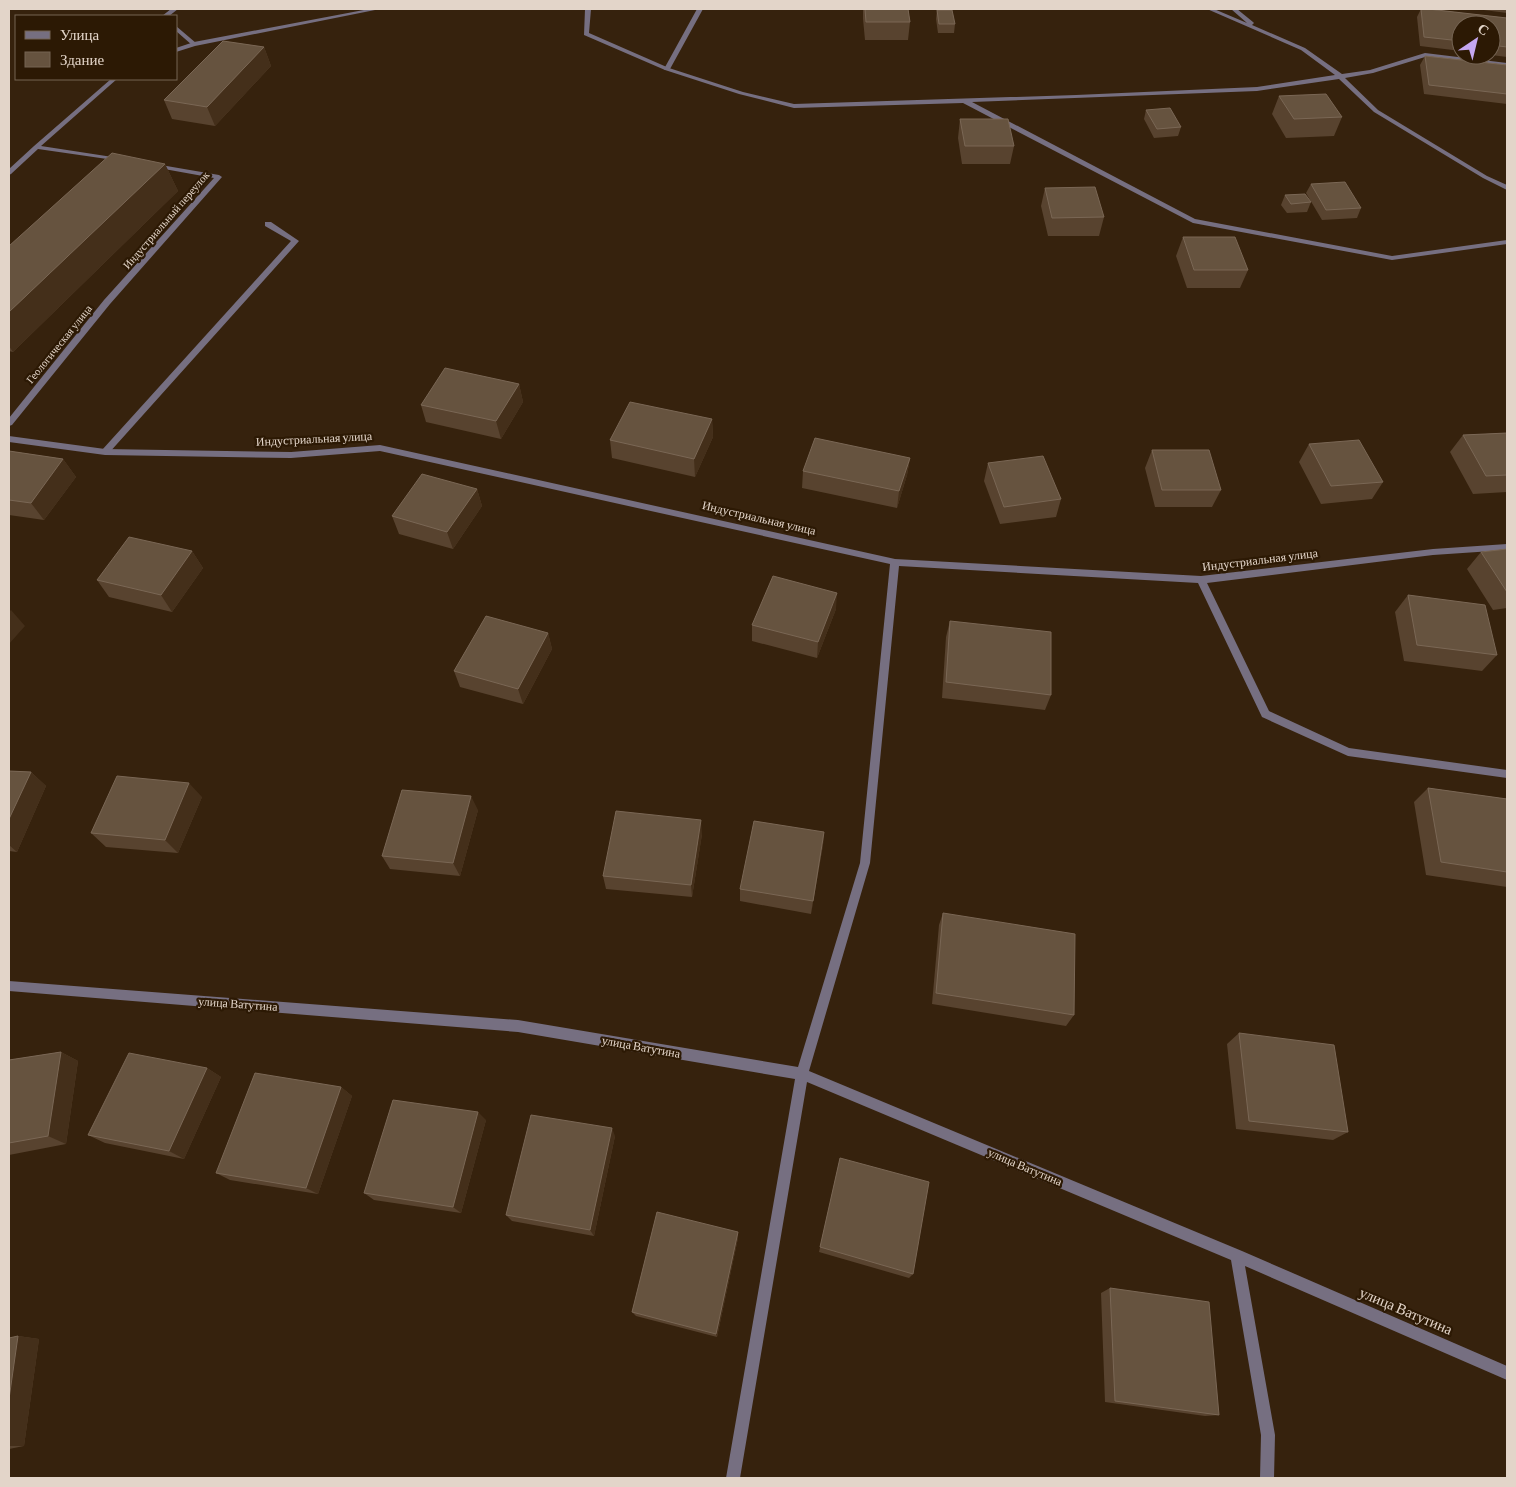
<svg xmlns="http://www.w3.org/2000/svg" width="1516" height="1487" font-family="'Crimson Pro',serif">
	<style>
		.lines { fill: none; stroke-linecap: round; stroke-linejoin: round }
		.lane { fill: #766f81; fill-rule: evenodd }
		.street { fill: #766f81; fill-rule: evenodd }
		.wall { fill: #58432f }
		.shaded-wall { fill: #442f1a }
		.building { fill: #66533f; stroke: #7a6755 }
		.labels { text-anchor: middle; stroke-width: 4.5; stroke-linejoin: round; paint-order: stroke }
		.far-street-label { font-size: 11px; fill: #e3d5c9; stroke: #2c1904 }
		.street-label { font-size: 12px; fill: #e3d5c9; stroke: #2c1904 }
		.near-street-label { font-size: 15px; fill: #e3d5c9; stroke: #2c1904 }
	</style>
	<rect width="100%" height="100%" fill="#36220d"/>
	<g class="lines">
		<path class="lane" d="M 171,9 L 178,9 L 169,16 L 162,16 Z
			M 585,9 L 591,9 L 589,33 L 669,68 L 743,92 L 794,104 L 1076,95 L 1257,87 L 1335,75 L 1301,50 L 1207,9 L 1214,9 L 1247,23 L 1231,9 L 1237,9 L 1253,22 L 1254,23 L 1252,25 L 1305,48 L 1342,74 L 1370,70 L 1425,53 L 1507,63 L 1507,67 L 1425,57 L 1373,73 L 1345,78 L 1378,110 L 1487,176 L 1507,185 L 1507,190 L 1483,178 L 1374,112 L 1339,79 L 1257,91 L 972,102 L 1195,219 L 1392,256 L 1507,240 L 1507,244 L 1392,260 L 1193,223 L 963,103 L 794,108 L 739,94 L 665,70 L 584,35 Z
			M 176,26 L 196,43 L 196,45 L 192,45 L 176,31 Z
			M 265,222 L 271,222 L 299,241 L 108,454 L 102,454 L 102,450 L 291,241 L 265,226 Z"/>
		<path class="street" d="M 369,9 L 380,9 L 195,46 L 176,52 L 176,48 L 194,42 Z
			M 697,9 L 703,9 L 670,69 L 665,70 L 664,69 Z
			M 111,79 L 117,79 L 41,146 L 119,158 L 121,159 L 121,161 L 38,149 L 11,174 L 9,175 L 9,169 L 34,146 Z
			M 155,164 L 219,175 L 222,177 L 110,304 L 12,425 L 9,426 L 9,418 L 104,300 L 214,178 L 153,167 L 152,166 Z
			M 9,436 L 105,449 L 291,452 L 380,445 L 895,559 L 1201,576 L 1433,549 L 1507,544 L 1507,550 L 1433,555 L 1207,583 L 1269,711 L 1349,748 L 1507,770 L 1507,778 L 1348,756 L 1262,717 L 1198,583 L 899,566 L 870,863 L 809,1071 L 1242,1251 L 1507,1366 L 1507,1380 L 1245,1266 L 1275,1435 L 1274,1478 L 1260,1478 L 1261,1435 L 1231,1260 L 807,1082 L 740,1478 L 726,1478 L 795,1079 L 518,1032 L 9,991 L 9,981 L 518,1020 L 798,1067 L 860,863 L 890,564 L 380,451 L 291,458 L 105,455 L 9,442 Z"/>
	</g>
	<path class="wall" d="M 863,9 L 908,9 L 910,22 L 908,40 L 865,40 L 863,19 Z
		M 1421,9 L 1428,9 L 1507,18 L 1507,57 L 1491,55 L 1491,25 L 1461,25 L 1461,51 L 1420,46 L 1417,17 Z
		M 1475,9 L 1507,9 L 1507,13 L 1476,9 Z
		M 937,10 L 955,24 L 954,33 L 938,33 L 936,19 Z
		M 264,47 L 271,66 L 215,126 L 172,119 L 164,100 Z
		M 1425,56 L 1507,65 L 1507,104 L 1424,94 L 1420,65 Z
		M 1279,96 L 1342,117 L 1334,136 L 1286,138 L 1272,114 Z
		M 1146,110 L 1181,127 L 1178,136 L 1154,138 L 1144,119 Z
		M 960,119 L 1014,146 L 1010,164 L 962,164 L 958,138 Z
		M 165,164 L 178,191 L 13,352 L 9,351 L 9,246 Z
		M 1311,184 L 1361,208 L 1357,218 L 1322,220 L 1306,193 Z
		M 1045,188 L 1104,217 L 1099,236 L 1048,236 L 1041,206 Z
		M 1285,195 L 1311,202 L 1307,212 L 1287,213 L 1281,205 Z
		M 1183,237 L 1248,270 L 1240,288 L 1187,288 L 1176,256 Z
		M 519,384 L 523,402 L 501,439 L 426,422 L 421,405 Z
		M 712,419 L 713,437 L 695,477 L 612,458 L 610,440 Z
		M 1507,433 L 1507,492 L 1473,494 L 1450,452 L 1463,435 Z
		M 1309,444 L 1383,482 L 1372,499 L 1321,504 L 1299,462 Z
		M 1152,450 L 1221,490 L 1212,507 L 1155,507 L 1145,468 Z
		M 9,451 L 63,459 L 76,477 L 44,520 L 9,515 Z
		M 910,458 L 907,475 L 897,508 L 802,488 L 803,471 Z
		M 988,463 L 1061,499 L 1056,517 L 1000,524 L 984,481 Z
		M 477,489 L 482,506 L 453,549 L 399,534 L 392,516 Z
		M 1507,549 L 1507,608 L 1493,610 L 1467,569 L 1481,552 Z
		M 192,551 L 203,568 L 172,612 L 109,597 L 97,580 Z
		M 1408,595 L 1497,655 L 1482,671 L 1404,661 L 1395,612 Z
		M 836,609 L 817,658 L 752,641 L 752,625 Z
		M 950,621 L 1051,695 L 1045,710 L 942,698 L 946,637 Z
		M 548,633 L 552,649 L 523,704 L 460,687 L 454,671 Z
		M 9,771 L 31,772 L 46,786 L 17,852 L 9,851 Z
		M 1428,788 L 1507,799 L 1507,887 L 1426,875 L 1414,802 Z
		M 202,797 L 178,853 L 106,847 L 91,833 Z
		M 478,810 L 460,876 L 390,869 L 382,856 Z
		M 824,832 L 823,845 L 811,914 L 740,901 L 740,889 Z
		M 702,834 L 692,897 L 606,889 L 603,876 Z
		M 943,913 L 1074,1015 L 1066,1026 L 932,1004 L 939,925 Z
		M 1239,1033 L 1348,1132 L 1333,1140 L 1236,1129 L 1227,1044 Z
		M 61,1052 L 78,1061 L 66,1144 L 9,1155 L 9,1060 Z
		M 207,1068 L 221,1077 L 184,1159 L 105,1143 L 88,1135 Z
		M 341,1087 L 352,1096 L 318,1194 L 230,1180 L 216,1173 Z
		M 486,1120 L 461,1213 L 374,1200 L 364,1193 Z
		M 615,1136 L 594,1236 L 512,1221 L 506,1215 Z
		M 840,1158 L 913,1274 L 909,1278 L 819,1252 Z
		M 738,1232 L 738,1238 L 717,1337 L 636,1316 L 632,1312 Z
		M 1110,1288 L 1219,1415 L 1205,1416 L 1105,1402 L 1101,1293 Z
		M 18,1336 L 39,1339 L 24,1446 L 9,1449 L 9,1338 Z"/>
	<path class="shaded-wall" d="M 264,47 L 271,66 L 215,126 L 207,107 Z
		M 165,164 L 178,191 L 13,352 L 9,346 L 9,312 Z
		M 519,384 L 523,402 L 501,439 L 496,421 Z
		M 712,419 L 713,437 L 695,477 L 694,459 Z
		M 910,458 L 907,475 L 897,508 L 899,491 Z
		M 63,459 L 76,477 L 44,520 L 31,503 Z
		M 477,489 L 482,506 L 453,549 L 447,532 Z
		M 192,551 L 203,568 L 172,612 L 161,595 Z
		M 837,593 L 836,609 L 817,658 L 818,642 Z
		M 11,610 L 25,626 L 9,644 L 9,612 Z
		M 548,633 L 552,649 L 523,704 L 518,689 Z
		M 31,772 L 46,786 L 17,852 L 9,845 L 9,819 Z
		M 189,783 L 202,797 L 178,853 L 165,840 Z
		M 471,796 L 478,810 L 460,876 L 453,863 Z
		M 701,820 L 702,834 L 692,897 L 691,885 Z
		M 824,832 L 823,845 L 811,914 L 813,901 Z
		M 61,1052 L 78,1061 L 66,1144 L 48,1136 Z
		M 207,1068 L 221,1077 L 184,1159 L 169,1151 Z
		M 341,1087 L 352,1096 L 318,1194 L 306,1188 Z
		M 478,1112 L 486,1120 L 461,1213 L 453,1207 Z
		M 612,1128 L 615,1136 L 594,1236 L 590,1230 Z
		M 738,1232 L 738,1238 L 717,1337 L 716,1334 Z
		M 18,1336 L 39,1339 L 24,1446 L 9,1446 L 9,1399 Z"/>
	<path class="building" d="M 865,9 L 908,9 L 910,22 L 866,22 Z
		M 1421,9 L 1428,9 L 1507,18 L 1507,47 L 1491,45 L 1491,25 L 1461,25 L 1461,41 L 1424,37 Z
		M 937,10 L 952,10 L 955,24 L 939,24 Z
		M 223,41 L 264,47 L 207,107 L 164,100 Z
		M 1425,56 L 1507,65 L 1507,94 L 1429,85 Z
		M 1326,94 L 1342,117 L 1294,119 L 1279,96 Z
		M 1170,108 L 1181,127 L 1157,129 L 1146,110 Z
		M 960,119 L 1008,119 L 1014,146 L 965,146 Z
		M 112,153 L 165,164 L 9,312 L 9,246 Z
		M 1345,182 L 1361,208 L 1326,210 L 1311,184 Z
		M 1095,187 L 1104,217 L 1052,218 L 1045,188 Z
		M 1305,194 L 1311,202 L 1291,204 L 1285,195 Z
		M 1183,237 L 1235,237 L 1248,270 L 1194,270 Z
		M 445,368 L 519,384 L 496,421 L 421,405 Z
		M 630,402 L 712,419 L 694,459 L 610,440 Z
		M 1507,433 L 1507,475 L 1486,476 L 1463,435 Z
		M 815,438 L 910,458 L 899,491 L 803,471 Z
		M 1359,440 L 1383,482 L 1331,486 L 1309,444 Z
		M 1152,450 L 1209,450 L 1221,490 L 1162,490 Z
		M 9,451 L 63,459 L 31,503 L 9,500 Z
		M 1043,456 L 1061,499 L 1004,507 L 988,463 Z
		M 422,474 L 477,489 L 447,532 L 392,516 Z
		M 129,537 L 192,551 L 161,595 L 97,580 Z
		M 1507,549 L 1507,592 L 1481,552 Z
		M 773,576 L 837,593 L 818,642 L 752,625 Z
		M 1408,595 L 1485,605 L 1497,655 L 1417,645 Z
		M 486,616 L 548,633 L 518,689 L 454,671 Z
		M 950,621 L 1051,632 L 1051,695 L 946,682 Z
		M 9,771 L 31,772 L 9,819 Z
		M 117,776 L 189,783 L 165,840 L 91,833 Z
		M 1428,788 L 1507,799 L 1507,872 L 1441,862 Z
		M 402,790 L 471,796 L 453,863 L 382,856 Z
		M 616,811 L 701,820 L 691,885 L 603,876 Z
		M 754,821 L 824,832 L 813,901 L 740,889 Z
		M 943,913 L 1075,934 L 1074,1015 L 936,993 Z
		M 1239,1033 L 1334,1045 L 1348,1132 L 1249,1121 Z
		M 61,1052 L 48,1136 L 9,1143 L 9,1060 Z
		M 129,1053 L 207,1068 L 169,1151 L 88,1135 Z
		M 255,1073 L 341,1087 L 306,1188 L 216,1173 Z
		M 393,1100 L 478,1112 L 453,1207 L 364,1193 Z
		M 531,1115 L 612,1128 L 590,1230 L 506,1215 Z
		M 840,1158 L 929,1182 L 913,1274 L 820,1247 Z
		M 657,1212 L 738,1232 L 716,1334 L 632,1312 Z
		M 1110,1288 L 1209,1302 L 1219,1415 L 1115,1401 Z
		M 18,1336 L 9,1399 L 9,1338 Z"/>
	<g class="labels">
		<g class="far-street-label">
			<text transform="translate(166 220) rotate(-49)" y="4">Индустриальный переулок</text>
			<text transform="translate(59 344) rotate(-51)" y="4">Геологическая улица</text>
		</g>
		<g class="street-label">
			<text transform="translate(314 439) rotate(-3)" y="4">Индустриальная улица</text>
			<text transform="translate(759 518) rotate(13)" y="4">Индустриальная улица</text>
			<text transform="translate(1260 560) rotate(-7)" y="4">Индустриальная улица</text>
			<text transform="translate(238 1004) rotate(4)" y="4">улица Ватутина</text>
			<text transform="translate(641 1047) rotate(10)" y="4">улица Ватутина</text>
			<text transform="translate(1025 1167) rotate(23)" y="4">улица Ватутина</text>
		</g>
		<g class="near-street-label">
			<text transform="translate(1406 1311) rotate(23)" y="5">улица Ватутина</text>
		</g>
	</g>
	<rect width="1516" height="1487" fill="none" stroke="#e3d5c9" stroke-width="20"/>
	<rect x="15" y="15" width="162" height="65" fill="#2c1904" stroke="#756453"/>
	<rect x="25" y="31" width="25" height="8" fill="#766f81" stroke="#756453"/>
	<text x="60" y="40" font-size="15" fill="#e3d5c9">Улица</text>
	<rect x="25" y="52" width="25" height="15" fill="#66533f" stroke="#756453"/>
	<text x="60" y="65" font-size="15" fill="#e3d5c9">Здание</text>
	<g transform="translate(1476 40) rotate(35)"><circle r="24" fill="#2c1904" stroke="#756453"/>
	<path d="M0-4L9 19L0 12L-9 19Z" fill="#c5a7f1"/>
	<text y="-8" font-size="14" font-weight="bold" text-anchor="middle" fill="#e3d5c9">С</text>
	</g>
</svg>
